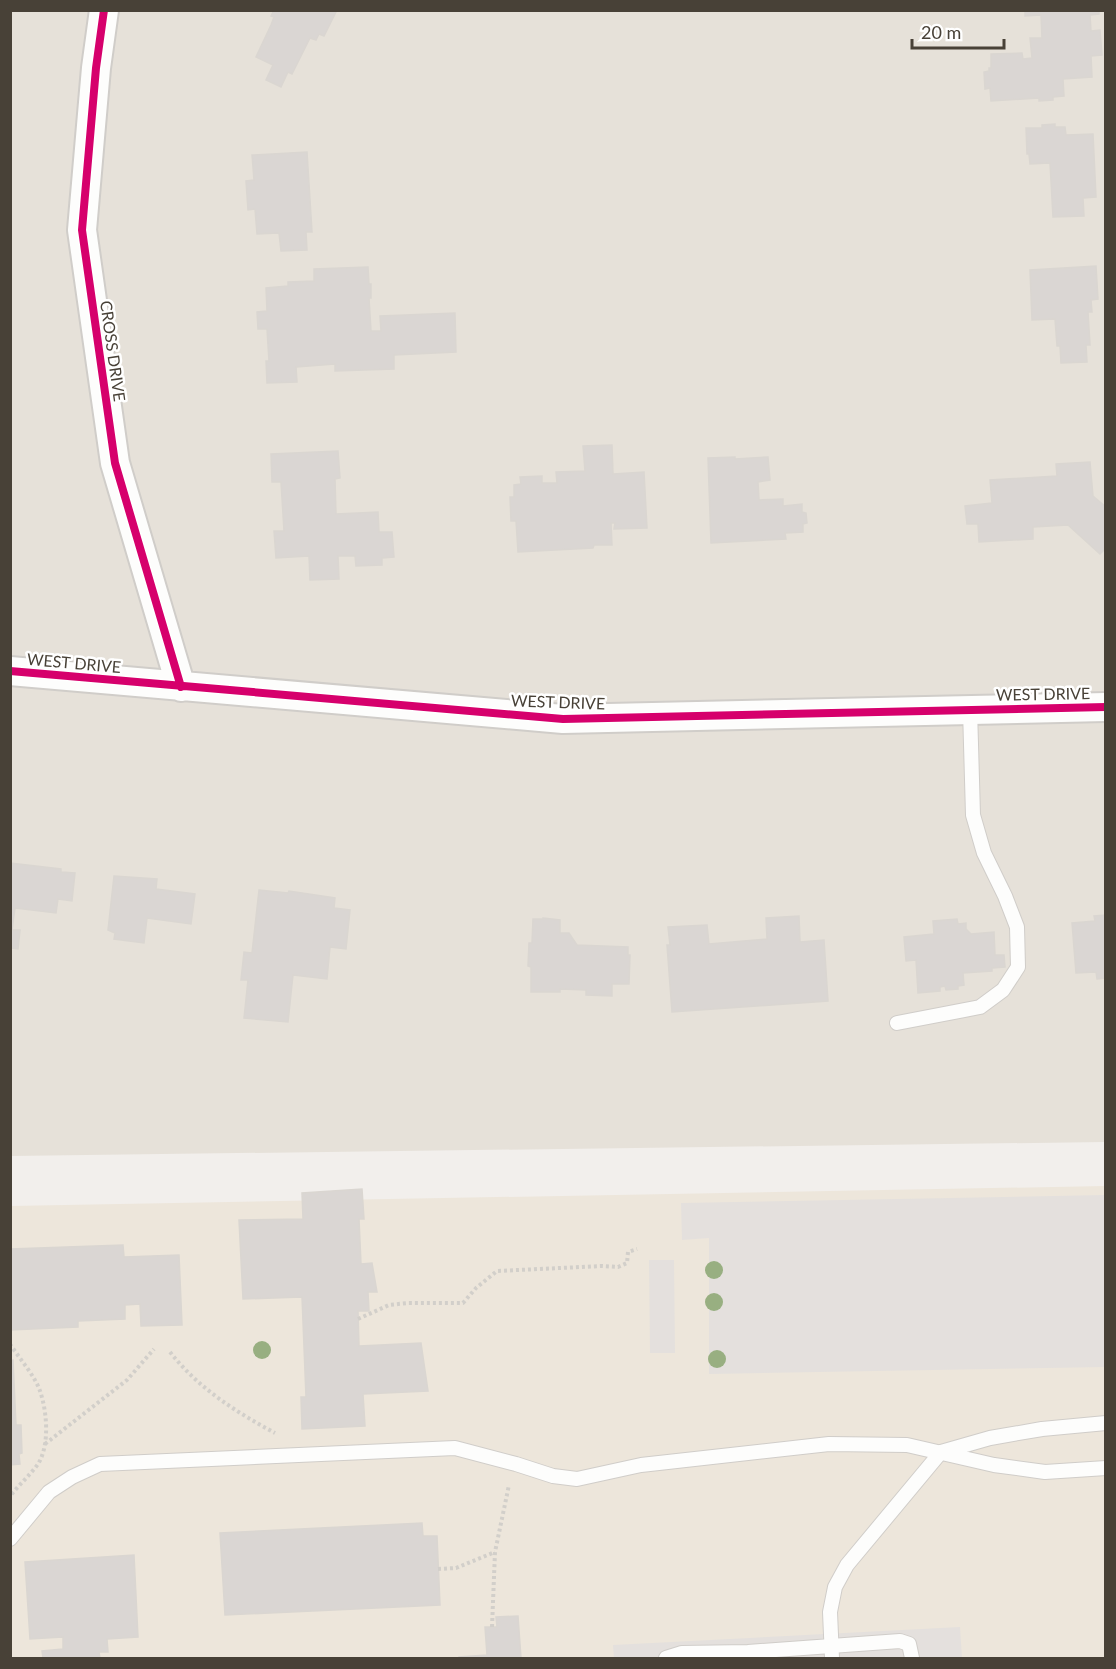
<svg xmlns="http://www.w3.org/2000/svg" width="1116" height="1669" font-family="Lato,sans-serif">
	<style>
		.residential { fill: #e6e1d9 }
		.education { fill: #ede6db }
		.parking { fill: #e4e0dd }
		.building { fill: #dad6d3; stroke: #dad6d1; stroke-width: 1.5 }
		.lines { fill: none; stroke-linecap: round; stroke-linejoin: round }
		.lane-casing { stroke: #d0cdc9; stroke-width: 16 }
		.street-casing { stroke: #d0cdc9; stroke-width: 32 }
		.path { stroke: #d2cfca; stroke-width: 4; stroke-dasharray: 3 3; stroke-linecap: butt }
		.lane { stroke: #fdfdfc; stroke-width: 14 }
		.street { stroke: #fdfdfc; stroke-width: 28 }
		.cycleway-casing { stroke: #fff; stroke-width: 11 }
		.cycleway { stroke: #d6006c; stroke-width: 8 }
		.tree { fill: #98af81 }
		.labels { text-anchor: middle; stroke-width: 5; stroke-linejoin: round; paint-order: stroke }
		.street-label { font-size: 16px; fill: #484137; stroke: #fff }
	</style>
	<rect width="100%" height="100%" fill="#f2efec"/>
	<path class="residential" d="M 10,11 L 1105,11 L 1105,1142 L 11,1156 Z"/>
	<path class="education" d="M 1105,1186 L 1105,1658 L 11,1658 L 10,1206 Z"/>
	<path class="parking" d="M 1105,1195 L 1105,1367 L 709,1374 L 709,1238 L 682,1240 L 681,1203 Z
		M 649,1260 L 674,1260 L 675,1353 L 650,1353 Z
		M 960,1627 L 962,1658 L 614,1658 L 613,1645 Z"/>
	<path class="building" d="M 274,10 L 337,10 L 324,36 L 319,34 L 316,40 L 310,38 L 292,74 L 288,72 L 281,87 L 266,80 L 273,65 L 256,57 L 271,25 L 274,17 L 271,16 Z
		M 1025,10 L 1099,10 L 1099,14 L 1090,15 L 1091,31 L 1100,30 L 1102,55 L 1091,56 L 1092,77 L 1063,79 L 1064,96 L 1053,97 L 1053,100 L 1039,101 L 1039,98 L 991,101 L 990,88 L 985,89 L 984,72 L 989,71 L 989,68 L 991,68 L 991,54 L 1022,53 L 1023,59 L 1032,58 L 1030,38 L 1042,38 L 1041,15 L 1025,16 Z
		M 1055,124 L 1055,127 L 1065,127 L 1066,135 L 1093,134 L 1096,197 L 1083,198 L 1084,216 L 1053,217 L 1050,163 L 1030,164 L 1029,154 L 1027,154 L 1026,128 L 1042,128 L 1042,125 Z
		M 307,152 L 312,232 L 306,232 L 307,250 L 281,251 L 279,233 L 257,234 L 255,209 L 248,210 L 246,181 L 254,180 L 252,155 Z
		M 1096,266 L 1098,299 L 1091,300 L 1092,312 L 1088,312 L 1090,345 L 1086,345 L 1087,362 L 1061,363 L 1060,346 L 1057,346 L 1055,319 L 1032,320 L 1030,270 Z
		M 368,267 L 369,284 L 371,284 L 371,298 L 369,298 L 371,331 L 381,331 L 380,316 L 455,313 L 456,352 L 394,355 L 394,369 L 335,371 L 335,364 L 296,367 L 297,382 L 267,383 L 266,361 L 269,361 L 267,329 L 258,329 L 257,312 L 267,311 L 266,288 L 288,286 L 288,282 L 314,281 L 314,269 Z
		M 612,445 L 613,474 L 644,472 L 647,528 L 614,529 L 615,523 L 611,523 L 612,545 L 594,545 L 593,548 L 518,552 L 516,521 L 511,521 L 510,497 L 514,497 L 514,485 L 521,484 L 520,477 L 542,476 L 542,483 L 557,483 L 556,472 L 585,471 L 583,446 Z
		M 338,451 L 340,478 L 335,479 L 336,514 L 378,512 L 379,532 L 392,532 L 394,557 L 382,558 L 382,565 L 356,566 L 355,556 L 338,556 L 339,579 L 310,580 L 309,556 L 276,558 L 274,531 L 284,531 L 281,482 L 272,482 L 271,454 Z
		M 735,457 L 735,459 L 768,457 L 770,480 L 758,482 L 759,500 L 783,499 L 783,506 L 802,504 L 802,512 L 806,513 L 807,523 L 803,524 L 803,532 L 785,533 L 786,539 L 711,543 L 708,458 Z
		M 1090,462 L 1093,496 L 1106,507 L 1106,548 L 1100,554 L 1068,525 L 1033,527 L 1033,539 L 979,542 L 978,524 L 967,524 L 965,506 L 992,503 L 990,480 L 1057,476 L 1056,464 Z
		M 10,863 L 61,869 L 61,872 L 75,873 L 72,901 L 58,899 L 56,913 L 15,908 L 12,930 L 20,930 L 18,949 L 11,948 L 10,950 Z
		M 114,876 L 157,879 L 156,889 L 195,894 L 191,924 L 147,918 L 144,943 L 114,939 L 115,933 L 108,930 Z
		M 259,890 L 288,893 L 289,891 L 335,898 L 334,908 L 350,910 L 346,949 L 330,947 L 327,979 L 293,975 L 288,1022 L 244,1018 L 248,980 L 241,980 L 244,952 L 252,953 Z
		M 1106,915 L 1106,978 L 1097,979 L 1096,972 L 1076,973 L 1072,923 L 1095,921 L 1094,916 Z
		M 799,916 L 800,942 L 824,940 L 828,1001 L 672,1012 L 667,945 L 670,945 L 668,927 L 707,925 L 709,944 L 767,939 L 766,918 Z
		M 543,918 L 560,920 L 560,933 L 569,933 L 577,945 L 628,947 L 628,955 L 630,955 L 629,984 L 612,984 L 612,996 L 586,995 L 586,990 L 560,989 L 560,992 L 531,992 L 531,967 L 528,966 L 529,943 L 532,943 L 533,919 L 543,919 Z
		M 957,919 L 958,924 L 966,923 L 966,929 L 971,934 L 994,932 L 995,955 L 1004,955 L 1005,967 L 992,968 L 992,971 L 963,973 L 964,985 L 958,986 L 958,989 L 946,990 L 945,986 L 940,987 L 940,991 L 918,993 L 916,960 L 906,961 L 904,937 L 934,934 L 933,921 Z
		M 362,1189 L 364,1219 L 359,1219 L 361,1264 L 372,1263 L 377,1292 L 368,1292 L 369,1311 L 358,1311 L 359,1346 L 421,1343 L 428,1391 L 363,1394 L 365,1426 L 302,1429 L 301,1397 L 306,1397 L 302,1297 L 243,1299 L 239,1220 L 303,1219 L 302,1193 Z
		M 123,1245 L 124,1257 L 179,1255 L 182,1325 L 141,1326 L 140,1304 L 125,1305 L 125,1319 L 78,1321 L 78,1327 L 10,1330 L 10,1249 Z
		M 13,1360 L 16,1425 L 21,1425 L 22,1453 L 19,1454 L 20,1464 L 10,1465 L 10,1361 Z
		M 422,1523 L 423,1536 L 437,1536 L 440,1605 L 225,1615 L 220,1533 Z
		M 134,1555 L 138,1637 L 107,1639 L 108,1652 L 99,1652 L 100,1658 L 43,1658 L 42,1651 L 63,1649 L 63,1637 L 30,1639 L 25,1562 Z
		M 518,1616 L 521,1658 L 459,1658 L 459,1657 L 487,1655 L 485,1627 L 497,1627 L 496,1617 Z"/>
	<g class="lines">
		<g class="lane-casing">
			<path id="lane" d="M 897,1023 L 980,1007 L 1003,990 L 1018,967 L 1017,927 L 1005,896 L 984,853 L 973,815 L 970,709
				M 10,1539 L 49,1492 L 72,1477 L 100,1464 L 455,1448 L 516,1464 L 553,1476 L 577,1479 L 641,1465 L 829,1444 L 907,1445 L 994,1465 L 1045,1472 L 1106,1468
				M 666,1658 L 682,1653 L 748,1652 L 900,1641 L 909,1644 L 912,1658
				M 832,1658 L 830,1612 L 835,1587 L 847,1565 L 941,1452 L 990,1438 L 1042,1429 L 1106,1423"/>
		</g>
		<g class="street-casing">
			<path id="street" d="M 104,10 L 96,68 L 82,230 L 115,463 L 181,687
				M 10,671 L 563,719 L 1106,707"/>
		</g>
		<path class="path" d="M 358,1319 L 389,1305 L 408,1303 L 463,1303 L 476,1288 L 497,1271 L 602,1266 L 618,1267 L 627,1263 L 628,1252 L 637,1249
			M 10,1344 C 19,1358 35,1376 40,1391 C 47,1411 50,1445 38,1464 C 30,1475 19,1485 10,1496
			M 170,1352 C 198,1388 236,1412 275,1433
			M 45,1444 L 127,1380 L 154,1349
			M 438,1569 L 456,1568 L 495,1552
			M 492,1627 L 495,1552 L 509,1485"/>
		<use href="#lane" class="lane"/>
		<use href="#street" class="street"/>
		<g class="cycleway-casing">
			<path id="cycleway" d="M 104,10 L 96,68 L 82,230 L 115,463 L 181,687
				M 10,671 L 563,719 L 1106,707"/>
		</g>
		<use href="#cycleway" class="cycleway"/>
	</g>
	<g class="tree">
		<circle cx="714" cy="1270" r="9"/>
		<circle cx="714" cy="1302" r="9"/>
		<circle cx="262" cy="1350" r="9"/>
		<circle cx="717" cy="1359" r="9"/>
	</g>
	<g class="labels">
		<g class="street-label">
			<text transform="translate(113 351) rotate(82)" y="6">CROSS DRIVE</text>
			<text transform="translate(74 663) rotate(5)" y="6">WEST DRIVE</text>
			<text transform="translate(1043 694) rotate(-1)" y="6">WEST DRIVE</text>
			<text transform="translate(558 702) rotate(2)" y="6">WEST DRIVE</text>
		</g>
	</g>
	<rect width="1116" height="1669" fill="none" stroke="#484137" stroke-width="24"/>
	<path d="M912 39v9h92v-9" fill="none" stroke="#484137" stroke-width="3"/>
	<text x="921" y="39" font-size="18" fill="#484137" stroke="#ffffff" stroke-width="4.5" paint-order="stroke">20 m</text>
</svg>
